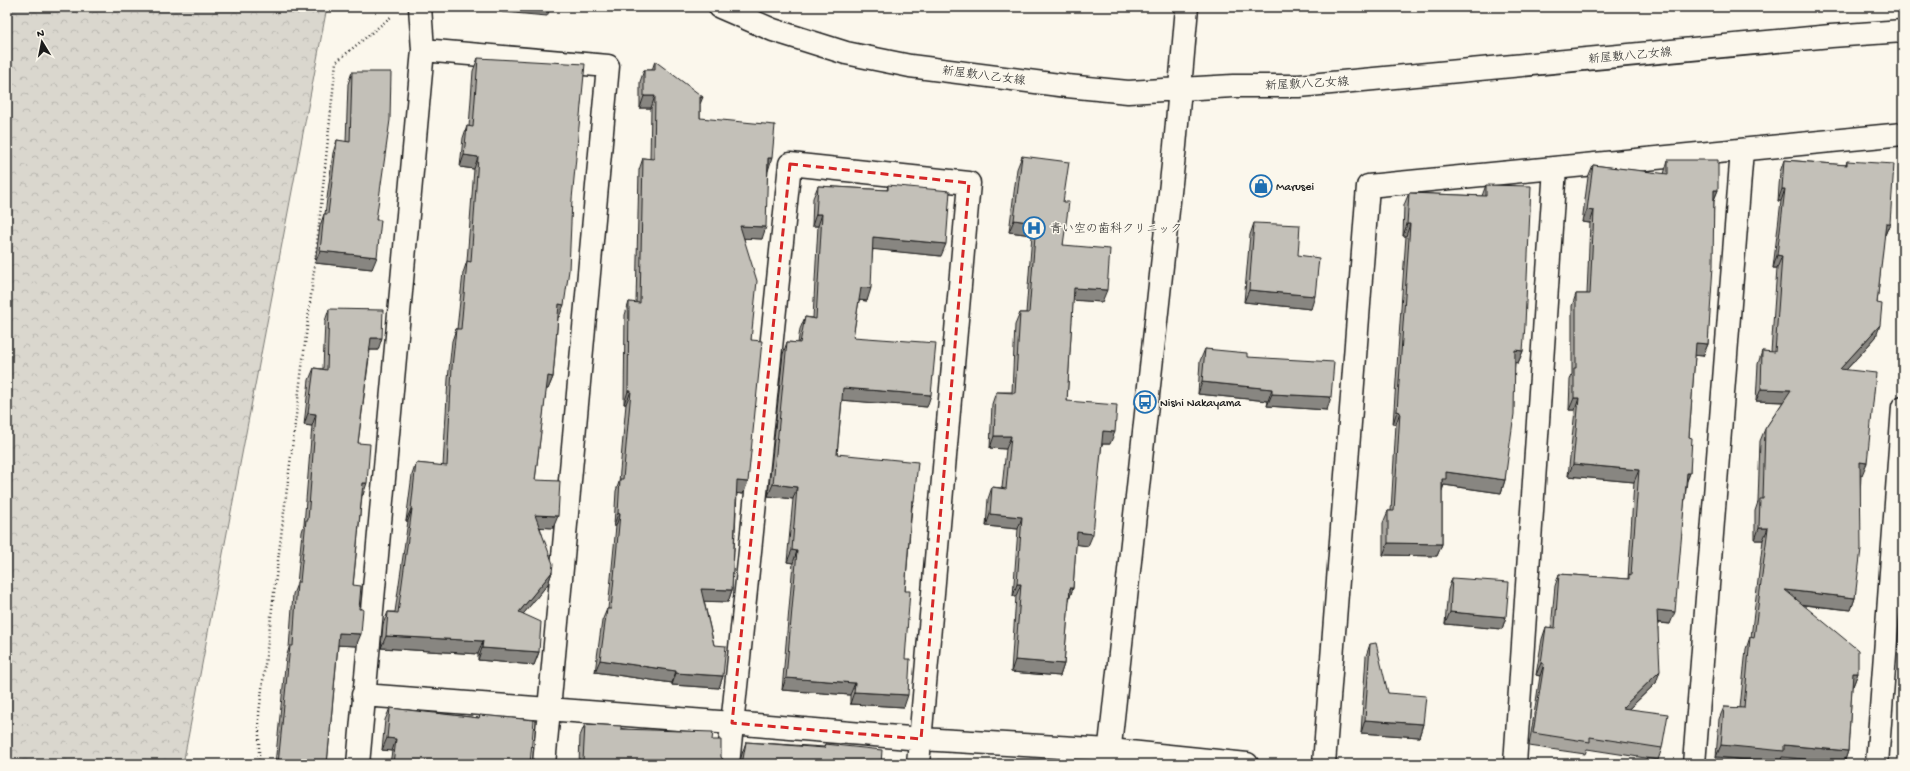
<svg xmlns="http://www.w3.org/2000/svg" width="1910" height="771" font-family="'Gochi Hand','Klee One',sans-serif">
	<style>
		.forest { fill: url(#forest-crowns); stroke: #7b7a75 }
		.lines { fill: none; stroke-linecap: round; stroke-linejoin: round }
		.street-casing { stroke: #1c1c1c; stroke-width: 25 }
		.secondary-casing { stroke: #1c1c1c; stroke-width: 25 }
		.path { stroke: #1c1c1c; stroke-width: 2.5; stroke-dasharray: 1 3; stroke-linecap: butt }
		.street { stroke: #fbf7ec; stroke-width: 22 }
		.secondary { stroke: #fbf7ec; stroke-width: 22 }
		.wall { fill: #a8a59e; stroke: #1c1c1c }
		.shaded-wall { fill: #888681; stroke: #1c1c1c }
		.building { fill: #c3c0b8; stroke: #1c1c1c }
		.marked { fill: none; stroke: #d62828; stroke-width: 3; stroke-dasharray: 8 5; stroke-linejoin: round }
		.labels { text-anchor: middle; stroke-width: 3; stroke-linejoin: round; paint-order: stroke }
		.street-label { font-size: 12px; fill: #1c1c1c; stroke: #fbf7ec }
		.poi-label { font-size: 12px; fill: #1c1c1c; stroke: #fbf7ec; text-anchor: start }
	</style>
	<defs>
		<pattern id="forest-crowns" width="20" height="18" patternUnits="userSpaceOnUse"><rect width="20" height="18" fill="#dad7ce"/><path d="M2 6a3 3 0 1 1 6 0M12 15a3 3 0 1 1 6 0" fill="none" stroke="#bab8b0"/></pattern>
	</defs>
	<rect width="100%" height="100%" fill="#fbf7ec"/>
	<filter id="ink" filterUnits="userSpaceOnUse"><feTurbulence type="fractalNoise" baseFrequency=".025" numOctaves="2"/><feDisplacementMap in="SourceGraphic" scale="8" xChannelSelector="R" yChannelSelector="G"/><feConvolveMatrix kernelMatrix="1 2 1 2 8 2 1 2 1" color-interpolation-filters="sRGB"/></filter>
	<g filter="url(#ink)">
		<path class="forest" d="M 7,7 L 327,7 L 183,764 L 7,764 Z"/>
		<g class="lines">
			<g class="street-casing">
				<path id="street" d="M 423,50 L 608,66 L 544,764
					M 363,695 L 732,723 L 921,739 L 1110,750 L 1247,764
					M 358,764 L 423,50 L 420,7
					M 728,764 L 790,164 L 969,183 L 918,764
					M 1324,764 L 1368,186 L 1903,134
					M 1515,764 L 1555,168
					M 1694,764 L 1742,150
					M 1877,764 L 1903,407"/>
			</g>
			<g class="secondary-casing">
				<path id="secondary" d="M 720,7 L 773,30 L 846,53 L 910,66 L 1067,86 L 1128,92 L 1233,86 L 1299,86 L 1831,36 L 1903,31
					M 1108,764 L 1175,146 L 1187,7"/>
			</g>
			<path class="path" d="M 259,764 L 259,713 L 315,263 L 336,62 L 392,16"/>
			<use href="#street" class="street"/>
			<use href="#secondary" class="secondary"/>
		</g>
		<path class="wall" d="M 478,58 L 559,317 L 558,317 L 553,377 L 548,389 L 546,389 L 535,480 L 553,528 L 540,527 L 552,572 L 548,584 L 523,614 L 539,652 L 534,665 L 478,660 L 478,654 L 381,648 L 383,624 L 388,612 L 395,612 L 408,521 L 406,521 L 412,475 L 416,463 L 443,466 L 448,379 L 452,341 L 456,329 L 457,329 L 463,273 L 467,261 L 474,169 L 460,167 L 463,138 L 467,126 L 469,127 L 473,71 Z
			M 655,61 L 700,105 L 700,118 L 768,171 L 762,239 L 744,238 L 751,340 L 743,494 L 737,493 L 732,590 L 728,602 L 704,601 L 714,645 L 723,676 L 719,688 L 672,685 L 672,683 L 595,672 L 602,621 L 607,609 L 608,609 L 616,526 L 614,526 L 616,491 L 619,482 L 626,404 L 624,404 L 625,315 L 629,302 L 636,303 L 639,170 L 643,158 L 650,159 L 651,108 L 640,108 L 640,82 L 644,70 L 652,70 Z
			M 352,72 L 376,220 L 372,269 L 315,263 L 320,226 L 324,214 L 325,214 L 333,153 L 337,140 L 346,142 L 348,84 Z
			M 1022,156 L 1063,202 L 1063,245 L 1102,302 L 1073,300 L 1067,401 L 1110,444 L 1102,444 L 1088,546 L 1076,544 L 1073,588 L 1069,599 L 1064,664 L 1060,676 L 1011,672 L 1016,596 L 1013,596 L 1018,529 L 986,526 L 988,499 L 992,487 L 1002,488 L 1006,449 L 990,448 L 992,404 L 996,392 L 1012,392 L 1015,325 L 1020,313 L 1026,313 L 1032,235 L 1009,232 L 1017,169 Z
			M 1668,160 L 1718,190 L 1714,200 L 1708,344 L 1703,356 L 1695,355 L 1689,437 L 1690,473 L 1687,481 L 1670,624 L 1658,623 L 1656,683 L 1629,709 L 1662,748 L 1658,760 L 1587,749 L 1585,754 L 1529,746 L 1540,676 L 1536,675 L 1542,639 L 1546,627 L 1551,628 L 1555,586 L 1559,574 L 1628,579 L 1634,482 L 1568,476 L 1575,410 L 1569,410 L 1570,380 L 1572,374 L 1572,306 L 1576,294 L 1587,294 L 1590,223 L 1582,222 L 1588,177 L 1593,165 L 1664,174 Z
			M 1784,160 L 1846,165 L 1847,161 L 1890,223 L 1885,235 L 1884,235 L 1877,303 L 1876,337 L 1846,370 L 1862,475 L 1861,475 L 1855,598 L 1851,610 L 1803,605 L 1858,673 L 1853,686 L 1852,686 L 1848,751 L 1844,763 L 1782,757 L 1780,763 L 1716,757 L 1719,719 L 1724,707 L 1740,708 L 1746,649 L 1750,637 L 1751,637 L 1763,540 L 1755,540 L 1755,511 L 1758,502 L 1760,441 L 1765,429 L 1783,402 L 1756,401 L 1758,364 L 1762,351 L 1771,352 L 1777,268 L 1773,268 L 1781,201 L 1778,201 L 1780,172 Z
			M 888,185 L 941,256 L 873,249 L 867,301 L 859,300 L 853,337 L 927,407 L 842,400 L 837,454 L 914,501 L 912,507 L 905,591 L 904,707 L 850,704 L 850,695 L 782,690 L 793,563 L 787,562 L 793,499 L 768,496 L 783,354 L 787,342 L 798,343 L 800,329 L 805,317 L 813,318 L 818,226 L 812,226 L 813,198 L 818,186 L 887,190 Z
			M 1486,185 L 1523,351 L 1518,363 L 1515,362 L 1505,480 L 1501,493 L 1444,485 L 1442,489 L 1442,544 L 1437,556 L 1383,555 L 1383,523 L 1388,511 L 1391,511 L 1396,424 L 1393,424 L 1406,236 L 1403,236 L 1404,205 L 1409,193 L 1482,196 Z
			M 1254,223 L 1298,255 L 1311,309 L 1244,302 L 1250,235 Z
			M 329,309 L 378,350 L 370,350 L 358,443 L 363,495 L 362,495 L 353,585 L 356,646 L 338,645 L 327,764 L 330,764 L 275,764 L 286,658 L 289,648 L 293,594 L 297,584 L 302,532 L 304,525 L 312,426 L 304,425 L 309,380 L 314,368 L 323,369 L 325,321 Z
			M 1205,349 L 1247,357 L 1327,410 L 1267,406 L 1268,401 L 1198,394 L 1200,361 Z
			M 1452,578 L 1506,617 L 1502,629 L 1445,624 L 1448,590 Z
			M 1370,644 L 1388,693 L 1423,724 L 1419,737 L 1361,733 L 1366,656 Z
			M 390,708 L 479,718 L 480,715 L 530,764 L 390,764 L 392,751 L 382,750 L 385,720 Z
			M 585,724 L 712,740 L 721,757 L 725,762 L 731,764 L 579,764 L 580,736 Z
			M 746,742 L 824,747 L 825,744 L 881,764 L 738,763 L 740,761 L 742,754 Z"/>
		<path class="shaded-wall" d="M 504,7 L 551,7 L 547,16 L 502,12 Z
			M 644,96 L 655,96 L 651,108 L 640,108 Z
			M 700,97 L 703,97 L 698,109 Z
			M 464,155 L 478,157 L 474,169 L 460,167 Z
			M 768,158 L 772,158 L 768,171 Z
			M 1782,189 L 1785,189 L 1781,201 L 1778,201 Z
			M 1714,190 L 1718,190 L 1713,202 Z
			M 1587,210 L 1594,211 L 1590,223 L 1582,222 Z
			M 816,214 L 822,214 L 818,226 L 812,226 Z
			M 1014,220 L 1036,223 L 1032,235 L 1009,232 Z
			M 1886,223 L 1890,223 L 1885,235 L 1881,235 Z
			M 1407,224 L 1410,224 L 1406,236 L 1403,236 Z
			M 740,226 L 766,227 L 762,239 L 736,238 Z
			M 873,237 L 946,244 L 941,256 L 869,249 Z
			M 320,251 L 377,257 L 372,269 L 315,263 Z
			M 1777,255 L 1782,256 L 1777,268 L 1773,268 Z
			M 861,288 L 871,288 L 867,301 L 857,300 Z
			M 1074,288 L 1107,290 L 1102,302 L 1070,300 Z
			M 1249,290 L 1315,296 L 1311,309 L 1244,302 Z
			M 559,304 L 564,305 L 559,317 L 554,316 Z
			M 1880,325 L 1876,337 L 1835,382 L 1840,369 Z
			M 371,338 L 382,338 L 378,350 L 367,350 Z
			M 1696,343 L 1708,344 L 1703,356 L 1692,355 Z
			M 1515,350 L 1523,351 L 1518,363 L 1510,362 Z
			M 548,376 L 553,377 L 548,389 L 543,389 Z
			M 1202,382 L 1272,389 L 1268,401 L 1198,394 Z
			M 843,388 L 931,395 L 927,407 L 839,400 Z
			M 1761,389 L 1791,390 L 1787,402 L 1756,401 Z
			M 628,391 L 631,391 L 626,404 L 624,404 Z
			M 1272,394 L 1331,397 L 1327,410 L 1267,406 Z
			M 1574,398 L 1579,398 L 1575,410 L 1569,410 Z
			M 1397,411 L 1400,412 L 1396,424 L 1393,424 Z
			M 308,413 L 316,414 L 312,426 L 304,425 Z
			M 1103,431 L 1115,432 L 1110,444 L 1098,444 Z
			M 994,436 L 1011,436 L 1006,449 L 990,448 Z
			M 1860,462 L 1867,463 L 1862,475 L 1856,475 Z
			M 1573,464 L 1639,470 L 1634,482 L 1568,476 Z
			M 1446,472 L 1505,480 L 1501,493 L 1444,485 L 1442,491 L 1442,479 Z
			M 1687,473 L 1690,473 L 1685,485 Z
			M 737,481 L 748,482 L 743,494 L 733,493 Z
			M 363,483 L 367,483 L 363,495 L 359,495 Z
			M 773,484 L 797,487 L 793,499 L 768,496 Z
			M 411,509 L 412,509 L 408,521 L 406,521 Z
			M 618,513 L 620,514 L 616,526 L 614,526 Z
			M 990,514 L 1022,517 L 1018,529 L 986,526 Z
			M 535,515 L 558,516 L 553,528 L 531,527 Z
			M 1759,528 L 1768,528 L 1763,540 L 1755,540 Z
			M 1077,532 L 1093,534 L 1088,546 L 1073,544 Z
			M 1388,543 L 1442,544 L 1437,556 L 1383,555 Z
			M 792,550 L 797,551 L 793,563 L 787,562 Z
			M 552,572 L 548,584 L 515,624 L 519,612 Z
			M 1017,584 L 1021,584 L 1016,596 L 1013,596 Z
			M 1070,588 L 1073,588 L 1069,600 Z
			M 701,589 L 732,590 L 728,602 L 696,601 Z
			M 1785,590 L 1855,598 L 1851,610 L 1780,602 Z
			M 1657,610 L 1675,612 L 1670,624 L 1653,622 Z
			M 1450,612 L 1506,617 L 1502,629 L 1445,624 Z
			M 339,633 L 361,634 L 356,646 L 334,645 Z
			M 386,636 L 483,641 L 478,654 L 381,648 Z
			M 482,648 L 539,652 L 534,665 L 478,660 Z
			M 600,660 L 676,671 L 672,683 L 595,672 Z
			M 1015,660 L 1064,664 L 1060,676 L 1011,672 Z
			M 1541,663 L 1544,664 L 1540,676 L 1536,675 Z
			M 1660,671 L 1656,683 L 1617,720 L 1622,708 Z
			M 676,673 L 723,676 L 719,688 L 672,685 Z
			M 1853,673 L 1858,673 L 1853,686 L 1849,685 Z
			M 786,678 L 855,683 L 850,695 L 782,690 Z
			M 854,692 L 908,695 L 904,707 L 850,704 Z
			M 1365,720 L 1423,724 L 1419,737 L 1361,733 Z
			M 387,738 L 396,739 L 392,751 L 382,750 Z
			M 1721,745 L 1784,745 L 1848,751 L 1844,763 L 1782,757 L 1780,763 L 1716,757 Z
			M 583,761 L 604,762 L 603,764 L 582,764 Z"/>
		<path class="building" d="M 478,58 L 585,64 L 572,199 L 569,270 L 564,305 L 559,304 L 553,377 L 548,376 L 535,480 L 560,481 L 558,516 L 535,515 L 553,564 L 552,572 L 519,612 L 541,622 L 539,652 L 482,648 L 483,641 L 386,636 L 388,612 L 398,613 L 412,509 L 411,509 L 416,463 L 447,466 L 452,367 L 456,329 L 461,329 L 467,261 L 471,262 L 478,157 L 464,155 L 467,126 L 473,127 Z
			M 655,61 L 703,97 L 700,97 L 700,118 L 775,125 L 772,158 L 768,158 L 766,227 L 740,226 L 757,281 L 751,340 L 762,341 L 748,482 L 737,481 L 732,590 L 701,589 L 714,645 L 726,646 L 723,676 L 676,673 L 676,671 L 600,660 L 607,609 L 611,609 L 620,514 L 618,513 L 620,479 L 623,479 L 631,391 L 628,391 L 629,302 L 640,303 L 643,158 L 654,159 L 655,96 L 644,96 L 644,70 L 655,70 Z
			M 352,72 L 391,72 L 390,120 L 376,220 L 381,220 L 377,257 L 320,251 L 324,214 L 328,214 L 337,140 L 350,142 Z
			M 1022,156 L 1069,162 L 1063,202 L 1069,202 L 1063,245 L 1110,249 L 1107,290 L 1074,288 L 1067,401 L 1117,405 L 1115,432 L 1103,431 L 1093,534 L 1077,532 L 1073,588 L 1070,588 L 1064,664 L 1015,660 L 1021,584 L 1017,584 L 1022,517 L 990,514 L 992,487 L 1006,489 L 1011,436 L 994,436 L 996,392 L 1015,393 L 1020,313 L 1029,313 L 1036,223 L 1014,220 Z
			M 1668,160 L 1718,160 L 1718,190 L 1714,190 L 1713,266 L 1708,344 L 1696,343 L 1689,437 L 1692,438 L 1690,473 L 1687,473 L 1675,612 L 1657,610 L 1660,671 L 1622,708 L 1668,714 L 1662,748 L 1590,737 L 1590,742 L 1533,733 L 1544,664 L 1541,663 L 1546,627 L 1555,628 L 1559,574 L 1629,579 L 1629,574 L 1631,575 L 1639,470 L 1573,464 L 1579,398 L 1574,398 L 1574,368 L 1576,368 L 1576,294 L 1590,294 L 1594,211 L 1587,210 L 1593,165 L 1668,174 Z
			M 1784,160 L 1847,165 L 1847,161 L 1894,164 L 1890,223 L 1886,223 L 1877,303 L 1882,304 L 1880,325 L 1840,369 L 1876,373 L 1867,463 L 1860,462 L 1861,549 L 1855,598 L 1785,590 L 1858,650 L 1858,673 L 1853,673 L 1848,751 L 1784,745 L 1784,751 L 1721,745 L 1724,707 L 1744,708 L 1750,637 L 1754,638 L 1768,528 L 1759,528 L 1760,499 L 1763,499 L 1765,429 L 1791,390 L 1761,389 L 1762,351 L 1775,352 L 1782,256 L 1777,255 L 1785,189 L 1782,189 Z
			M 888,185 L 950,191 L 946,244 L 873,237 L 871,288 L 861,288 L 853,337 L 936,343 L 931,395 L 843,388 L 837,454 L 918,462 L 914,501 L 912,501 L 905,591 L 910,591 L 905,659 L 910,659 L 908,695 L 854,692 L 855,683 L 786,678 L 797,551 L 792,550 L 797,487 L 773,484 L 787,342 L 800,343 L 805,317 L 816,319 L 822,214 L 816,214 L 818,186 L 888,190 Z
			M 1486,185 L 1531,186 L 1525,325 L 1523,351 L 1515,350 L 1514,414 L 1505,480 L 1446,472 L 1446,479 L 1442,479 L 1442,544 L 1388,543 L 1388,511 L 1394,511 L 1400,412 L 1397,411 L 1410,224 L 1407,224 L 1409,193 L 1486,196 Z
			M 1254,223 L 1300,225 L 1298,255 L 1319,258 L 1315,296 L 1249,290 Z
			M 329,309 L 383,310 L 382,338 L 371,338 L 358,443 L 370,444 L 367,483 L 363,483 L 353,585 L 361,586 L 359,609 L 363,609 L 361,634 L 339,633 L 327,764 L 330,764 L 278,764 L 290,646 L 293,646 L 297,582 L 300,582 L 306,520 L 308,520 L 316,414 L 308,413 L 314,368 L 327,370 Z
			M 1205,349 L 1247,353 L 1247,357 L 1334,362 L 1331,397 L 1272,394 L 1272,389 L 1202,382 Z
			M 1452,578 L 1509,582 L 1506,617 L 1450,612 Z
			M 1376,643 L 1388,693 L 1426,696 L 1423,724 L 1365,720 L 1370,644 Z
			M 390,708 L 479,718 L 480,715 L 534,720 L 530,764 L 393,764 L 396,739 L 387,738 Z
			M 585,724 L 621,726 L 621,729 L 713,732 L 712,740 L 721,740 L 721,757 L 725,762 L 731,764 L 603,764 L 604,762 L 583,761 Z
			M 746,742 L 825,748 L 825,744 L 882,750 L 881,764 L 733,764 L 738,763 L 743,759 Z
			M 938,760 L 996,764 L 938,764 Z"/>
	</g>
	<path class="marked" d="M 790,164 L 969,183 L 921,739 L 732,723 Z"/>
	<defs>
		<g id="shop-ring" transform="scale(1.15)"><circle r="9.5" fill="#fbf7ec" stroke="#1f6fb2" stroke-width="1.5"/><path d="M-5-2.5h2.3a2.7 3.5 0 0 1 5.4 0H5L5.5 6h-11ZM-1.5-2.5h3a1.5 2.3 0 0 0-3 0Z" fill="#1f6fb2"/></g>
		<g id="hospital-ring" transform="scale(1.15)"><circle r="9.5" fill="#fbf7ec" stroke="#1f6fb2" stroke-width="1.5"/><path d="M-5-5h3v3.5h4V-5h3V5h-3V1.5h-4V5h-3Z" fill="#1f6fb2"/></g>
		<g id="bus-ring" transform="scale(1.15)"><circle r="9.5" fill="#fbf7ec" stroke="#1f6fb2" stroke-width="1.5"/><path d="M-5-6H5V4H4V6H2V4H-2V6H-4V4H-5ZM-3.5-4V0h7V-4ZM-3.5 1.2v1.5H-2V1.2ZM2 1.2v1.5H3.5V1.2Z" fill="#1f6fb2"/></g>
	</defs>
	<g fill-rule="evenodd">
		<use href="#shop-ring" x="1261" y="186"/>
		<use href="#hospital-ring" x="1034" y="228"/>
		<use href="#bus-ring" x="1145" y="402"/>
	</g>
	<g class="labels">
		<g class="street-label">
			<text transform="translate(1630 55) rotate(-5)" y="4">新屋敷八乙女線</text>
			<text transform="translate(984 75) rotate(7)" y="4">新屋敷八乙女線</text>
			<text transform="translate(1307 83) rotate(-3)" y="4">新屋敷八乙女線</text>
		</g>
		<g class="poi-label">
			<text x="1276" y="190">Marusei</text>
			<text x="1050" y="232">青い空の歯科クリニック</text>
			<text x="1160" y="406">Nishi Nakayama</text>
		</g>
	</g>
	<rect width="1910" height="771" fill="none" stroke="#fbf7ec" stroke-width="24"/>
	<rect x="12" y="12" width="1886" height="747" fill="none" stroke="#1c1c1c" stroke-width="1.5" filter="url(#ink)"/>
	<g transform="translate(42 42) rotate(350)" stroke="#fbf7ec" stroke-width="3" paint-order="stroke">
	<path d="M0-3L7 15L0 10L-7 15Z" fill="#1c1c1c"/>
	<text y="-6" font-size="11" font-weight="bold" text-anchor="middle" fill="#1c1c1c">N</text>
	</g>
</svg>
